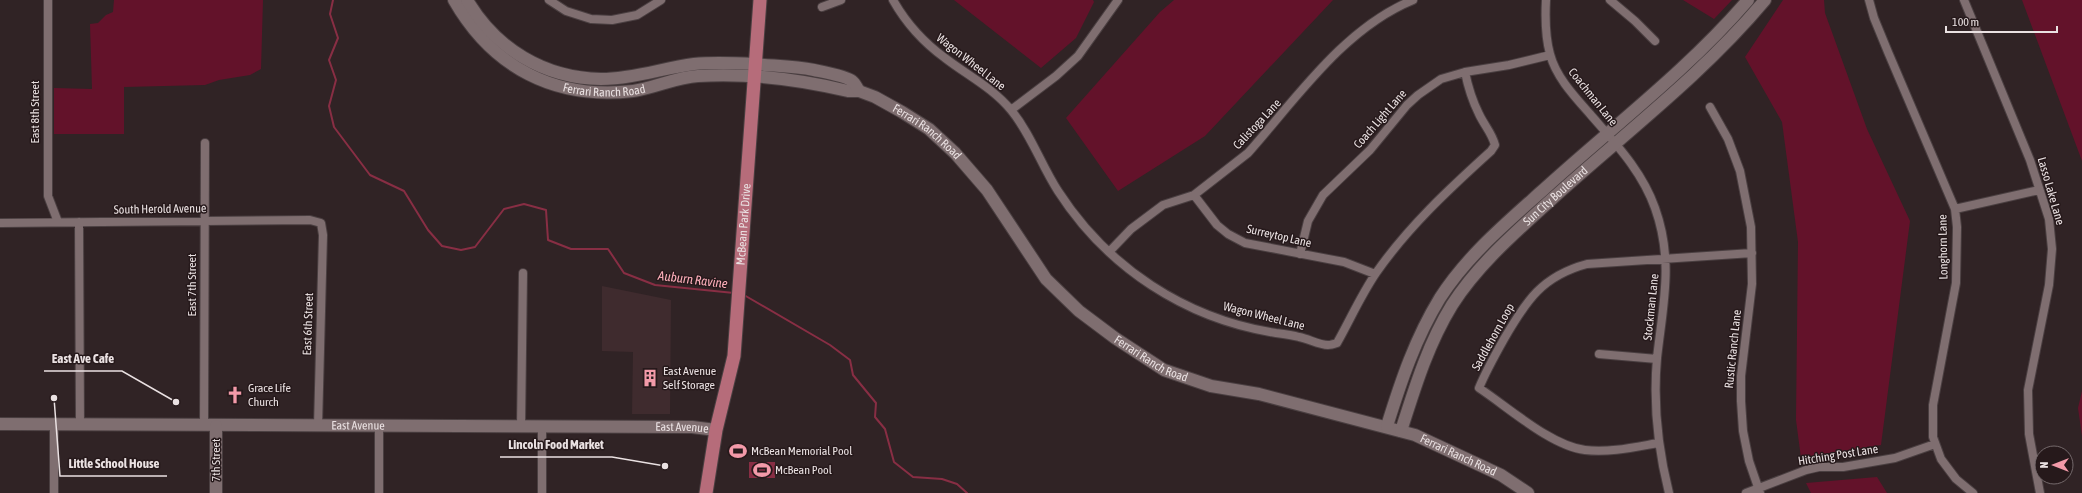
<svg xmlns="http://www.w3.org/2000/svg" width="2082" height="493" font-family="'Asap Condensed',sans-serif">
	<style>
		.built { fill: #3f2b2e }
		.green { fill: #63122a }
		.water { fill: #882e44 }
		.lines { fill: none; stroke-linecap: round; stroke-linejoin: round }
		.stream { stroke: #882e44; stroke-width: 2 }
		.street-casing { stroke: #4a3f41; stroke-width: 10 }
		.secondary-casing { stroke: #4a3f41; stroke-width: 14 }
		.primary-casing { stroke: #4a3f41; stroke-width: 15 }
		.street { stroke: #7f6e70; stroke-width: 8 }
		.secondary { stroke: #7f6e70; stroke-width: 12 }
		.primary { stroke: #b66c7a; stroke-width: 13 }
		.labels { text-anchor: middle; stroke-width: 3; stroke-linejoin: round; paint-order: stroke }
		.street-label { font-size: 12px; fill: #eae1e2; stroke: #26191b }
		.poi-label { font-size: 12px; fill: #eae1e2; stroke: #26191b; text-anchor: start }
		.water-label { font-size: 13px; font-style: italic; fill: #fdafbb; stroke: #26191b }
		.leader { fill: none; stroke: #eae1e2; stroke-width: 1.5 }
		.callout-dot { fill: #eae1e2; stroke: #26191b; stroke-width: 1.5 }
		.callout-label { font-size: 13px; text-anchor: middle; font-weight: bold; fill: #eae1e2; stroke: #26191b; stroke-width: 3; stroke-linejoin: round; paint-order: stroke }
	</style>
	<rect width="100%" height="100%" fill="#302325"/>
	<path class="built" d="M 602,286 L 671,300 L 670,414 L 632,414 L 633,352 L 602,351 Z"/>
	<path class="green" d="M 114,0 L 263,0 L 261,69 L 250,75 L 219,80 L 205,85 L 124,87 L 124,134 L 54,134 L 54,88 L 92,89 L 90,24 L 98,23 L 106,15 L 113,12 Z
		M 954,0 L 1093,0 L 1094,2 L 1076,38 L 1041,68 Z
		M 1174,0 L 1333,0 L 1205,136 L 1118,191 L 1066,118 L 1160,12 Z
		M 1683,0 L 1732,0 L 1714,19 Z
		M 1783,0 L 1824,0 L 1825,13 L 1867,129 L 1910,221 L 1881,445 L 1801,458 L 1796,420 L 1798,242 L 1782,122 L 1745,57 Z
		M 2022,0 L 2082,0 L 2082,161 Z
		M 2082,391 L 2082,436 L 2078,408 Z
		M 1877,477 L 1887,493 L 1811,493 L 1806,483 Z"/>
	<path class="water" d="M 749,462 L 775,462 L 775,478 L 749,478 Z"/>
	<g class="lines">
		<path class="stream" d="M 333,0 L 330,14 L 338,38 L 329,60 L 336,80 L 329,106 L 334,127 L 370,175 L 404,191 L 428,230 L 442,246 L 461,250 L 475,247 L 504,209 L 524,204 L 546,210 L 548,240 L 571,249 L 608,249 L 624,273 L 655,285 L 734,293
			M 744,295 L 830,345 L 850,360 L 853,375 L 876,403 L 875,417 L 885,429 L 894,462 L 913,477 L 942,479 L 957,484 L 967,493"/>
		<g class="street-casing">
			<path id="street" d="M 48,0 L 48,196 L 58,222
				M 549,0 L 566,11 L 591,19 L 612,20 L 637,15 L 661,0
				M 893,0 C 906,23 923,42 945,58 C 967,75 993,88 1011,110 C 1031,134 1041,165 1058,191 C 1107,267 1185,319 1276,333 C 1284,334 1292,335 1299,337 C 1309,339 1319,345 1328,345 C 1331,345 1334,344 1337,343 C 1350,320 1361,295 1376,273 C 1408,227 1449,189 1491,151 L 1495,145 C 1492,133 1484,125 1479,114 C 1472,100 1468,87 1465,72
				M 1546,0 C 1545,19 1545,36 1550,54 C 1556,77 1574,96 1590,114 C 1615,143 1642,171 1655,208 C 1674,261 1663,304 1657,358 C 1653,403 1658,449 1669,493
				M 1610,0 L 1635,21 L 1655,41
				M 1869,0 L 1874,18 L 1888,52 L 1955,209 L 1957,227 L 1956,283 L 1933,405 L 1933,437 L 1941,459 L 1956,479 L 1973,493
				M 1964,0 L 2030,160 L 2049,219 L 2052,249 L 2049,285 L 2028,390 L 2029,434 L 2040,493
				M 822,7 L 841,0
				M 1710,107 L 1728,139 L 1740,171 L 1751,227 L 1752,284 L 1741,376 L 1741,401 L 1743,431 L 1749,461 L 1760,493
				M 1011,110 L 1056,76 L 1078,56 L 1118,0
				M 1194,195 L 1217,225 L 1228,234 L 1245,243 L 1344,262 L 1375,274
				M 1955,209 L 2039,190
				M 79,222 L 80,426
				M 0,223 L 310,220 L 321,223 L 323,235 L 318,426
				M 1109,252 L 1131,229 L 1163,205 L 1194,195 L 1248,153 C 1296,99 1344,28 1413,0
				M 1300,254 L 1308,221 L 1323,195 L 1370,150 L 1407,105 L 1418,95 L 1441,79 L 1465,72 L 1509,65 L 1550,55
				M 1599,354 L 1657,359
				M 54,426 L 54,493
				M 204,426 L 205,143
				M 379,427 L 379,493
				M 521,427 L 523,273
				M 542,427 L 542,493
				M 1658,443 C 1635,447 1609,453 1585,450 C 1551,446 1508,407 1479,388 C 1486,371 1495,355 1504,339 C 1526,301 1542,276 1587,264 L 1752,253
				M 1746,493 L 1806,470 L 1819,467 L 1843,467 L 1895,458 L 1935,444"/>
		</g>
		<g class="secondary-casing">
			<g id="secondary">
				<path id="s1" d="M 454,0 C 493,68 555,100 633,91 C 655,88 676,77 698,76 C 749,73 798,79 848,91 L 859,91 L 875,97 L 902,112 L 929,129 L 955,153 L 987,190 L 1046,279 L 1079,311 L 1115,338 L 1164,370 L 1211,386 L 1259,394 L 1415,435 L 1501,475 L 1528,493"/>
				<path d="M 467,0 C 496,49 544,78 601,79 C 633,79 663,68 694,64 C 714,62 734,63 754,64 C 775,66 794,66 814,70 C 823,72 846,76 852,81 C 855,83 857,88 859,91"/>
				<path id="s2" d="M 0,424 L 692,427 L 716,430"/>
				<path d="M 216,426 L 216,493"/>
				<path d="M 1387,426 C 1401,381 1415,339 1440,298 C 1467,256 1505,224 1542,191 C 1611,128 1687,71 1748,0"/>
				<path id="s3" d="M 1401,431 C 1415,387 1428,344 1452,305 C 1479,263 1517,231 1553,198 C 1625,133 1703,74 1765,0"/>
			</g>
		</g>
		<g class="primary-casing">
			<g id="primary">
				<path id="s4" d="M 706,493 L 716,430 L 734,356 L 760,0"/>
			</g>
		</g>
		<use href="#street" class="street"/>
		<use href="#secondary" class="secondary"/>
		<use href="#primary" class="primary"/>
	</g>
	<defs>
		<g id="building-bare" transform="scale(1.38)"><path d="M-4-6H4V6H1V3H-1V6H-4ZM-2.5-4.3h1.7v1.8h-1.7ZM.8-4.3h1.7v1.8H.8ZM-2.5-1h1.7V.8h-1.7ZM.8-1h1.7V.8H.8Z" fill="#f39aa9" stroke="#26191b" stroke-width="2.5" paint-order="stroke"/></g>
		<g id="church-bare" transform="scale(1.38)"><path d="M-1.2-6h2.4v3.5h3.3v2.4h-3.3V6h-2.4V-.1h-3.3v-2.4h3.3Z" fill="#f39aa9" stroke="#26191b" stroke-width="2.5" paint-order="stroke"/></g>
		<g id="stadium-bare" transform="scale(1.38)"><path d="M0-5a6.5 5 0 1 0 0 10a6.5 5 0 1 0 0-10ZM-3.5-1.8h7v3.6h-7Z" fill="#f39aa9" stroke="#26191b" stroke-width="2.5" paint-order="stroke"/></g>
	</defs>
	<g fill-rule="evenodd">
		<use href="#building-bare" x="650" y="378"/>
		<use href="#church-bare" x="235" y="395"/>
		<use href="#stadium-bare" x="738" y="451"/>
		<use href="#stadium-bare" x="762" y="470"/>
	</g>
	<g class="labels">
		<g class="street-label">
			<text transform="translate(971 62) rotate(38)" y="4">Wagon Wheel Lane</text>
			<text dy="4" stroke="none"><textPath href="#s1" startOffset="185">Ferrari Ranch Road</textPath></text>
			<text transform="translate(1593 97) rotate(51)" y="4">Coachman Lane</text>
			<text transform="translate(35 112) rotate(-90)" y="4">East 8th Street</text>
			<text transform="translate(1380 119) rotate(-49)" y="4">Coach Light Lane</text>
			<text transform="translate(1257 124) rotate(-47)" y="4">Calistoga Lane</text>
			<text dy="4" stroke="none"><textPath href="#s1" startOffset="523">Ferrari Ranch Road</textPath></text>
			<text transform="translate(2051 191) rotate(74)" y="4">Lasso Lake Lane</text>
			<text dy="4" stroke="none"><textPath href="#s3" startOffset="287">Sun City Boulevard</textPath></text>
			<text transform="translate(160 209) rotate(-1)" y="4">South Herold Avenue</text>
			<text dy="4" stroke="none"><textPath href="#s4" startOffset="272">McBean Park Drive</textPath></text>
			<text transform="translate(1279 236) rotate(13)" y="4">Surreytop Lane</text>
			<text transform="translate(1943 247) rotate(-91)" y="4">Longhorn Lane</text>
			<text transform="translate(192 285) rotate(-90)" y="4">East 7th Street</text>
			<text transform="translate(1651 307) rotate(-84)" y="4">Stockman Lane</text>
			<text transform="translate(1264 316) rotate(14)" y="4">Wagon Wheel Lane</text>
			<text transform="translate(308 324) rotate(-88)" y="4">East 6th Street</text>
			<text transform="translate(1493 337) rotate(-61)" y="4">Saddlehorn Loop</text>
			<text transform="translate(1733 349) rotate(-84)" y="4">Rustic Ranch Lane</text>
			<text dy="4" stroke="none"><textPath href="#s1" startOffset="847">Ferrari Ranch Road</textPath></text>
			<text dy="4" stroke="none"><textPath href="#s2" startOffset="358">East Avenue</textPath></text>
			<text dy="4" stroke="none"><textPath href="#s2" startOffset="682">East Avenue</textPath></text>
			<text dy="4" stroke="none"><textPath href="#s1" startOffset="1171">Ferrari Ranch Road</textPath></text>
			<text transform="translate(1838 455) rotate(-9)" y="4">Hitching Post Lane</text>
			<text transform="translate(216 460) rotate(-90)" y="4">7th Street</text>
		</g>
		<g class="poi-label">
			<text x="663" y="375">East Avenue<tspan x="663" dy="14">Self Storage</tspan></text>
			<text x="248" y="392">Grace Life<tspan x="248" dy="14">Church</tspan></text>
			<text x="751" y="455">McBean Memorial Pool</text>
			<text x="775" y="474">McBean Pool</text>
		</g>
		<g class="water-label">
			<text transform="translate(693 279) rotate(7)" y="5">Auburn Ravine</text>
		</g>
	</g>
	<path class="leader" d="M176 402L122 371H44M665 466L612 457H500M54 398L60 476H167"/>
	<g class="callout-dot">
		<circle cx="176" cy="402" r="4"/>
		<circle cx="665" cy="466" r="4"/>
		<circle cx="54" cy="398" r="4"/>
	</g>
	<g class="callout-label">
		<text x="83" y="363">East Ave Cafe</text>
		<text x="556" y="449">Lincoln Food Market</text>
		<text x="114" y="468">Little School House</text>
	</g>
	<g transform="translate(2054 465) rotate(270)"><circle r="19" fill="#26191b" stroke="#74696b"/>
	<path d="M0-3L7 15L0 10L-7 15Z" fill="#f39aa9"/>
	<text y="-6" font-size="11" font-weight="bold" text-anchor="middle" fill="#eae1e2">N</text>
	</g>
	<path d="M1946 26v6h111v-6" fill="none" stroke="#eae1e2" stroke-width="2"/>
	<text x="1952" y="26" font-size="12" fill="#eae1e2" stroke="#26191b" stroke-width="3" paint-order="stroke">100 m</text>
</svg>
